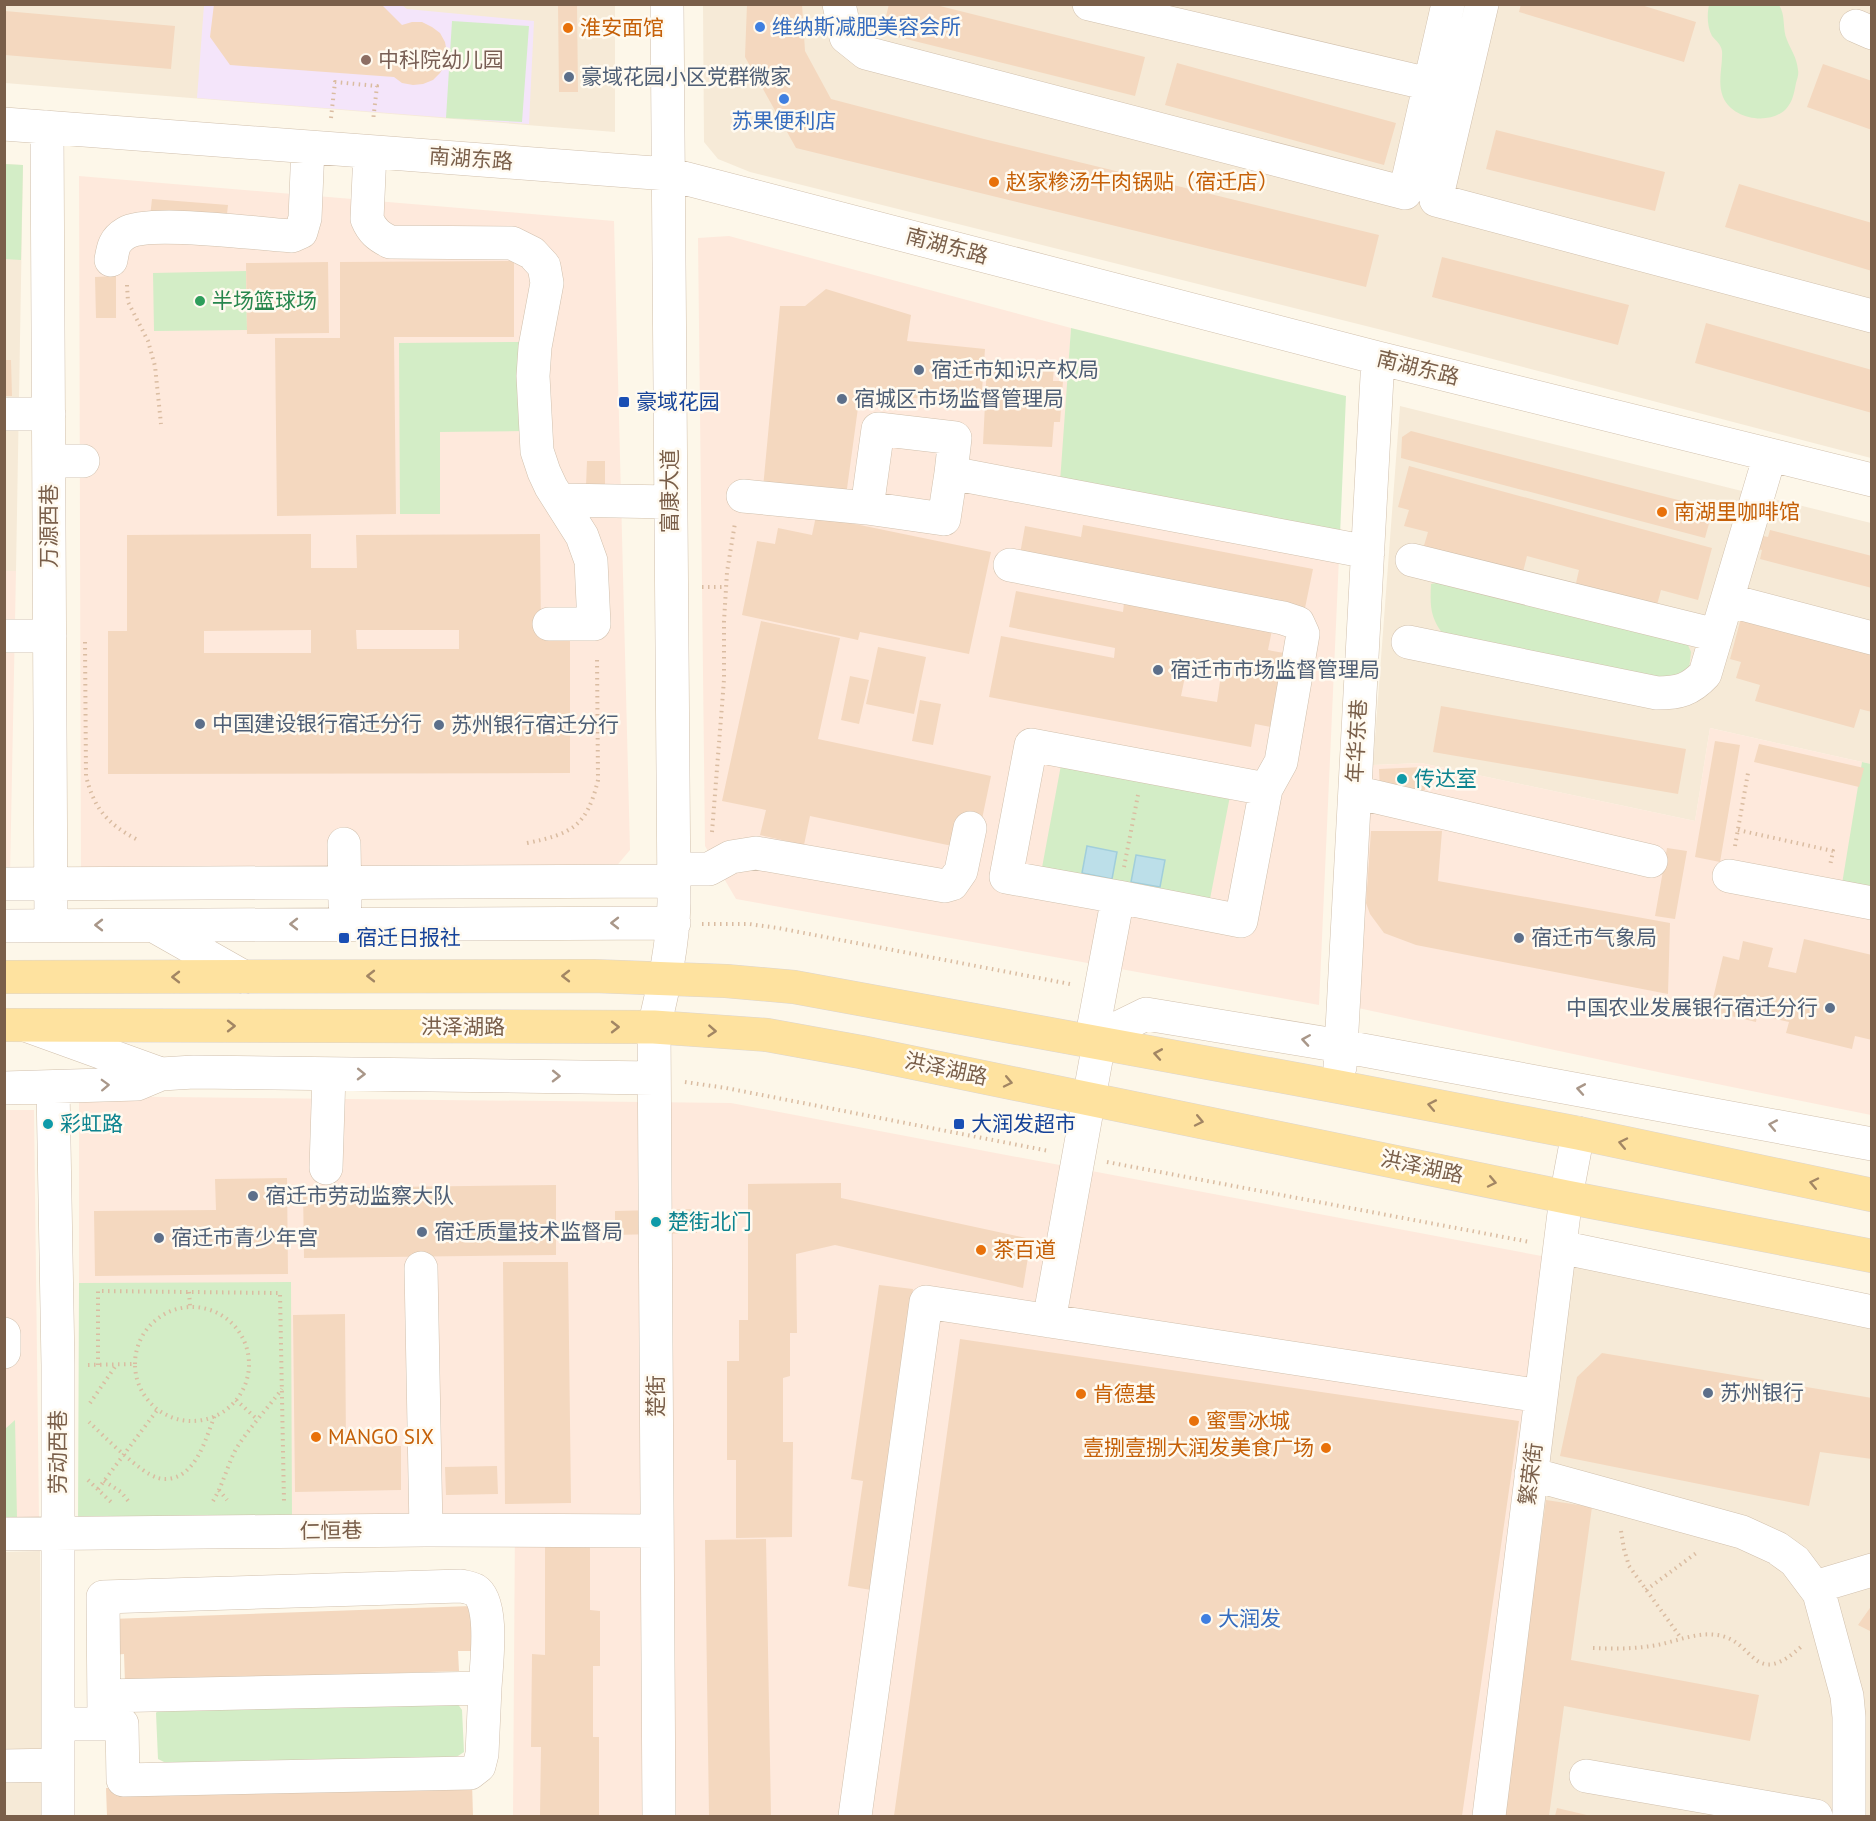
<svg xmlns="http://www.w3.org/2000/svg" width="1876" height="1821" font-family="'PT Sans','Noto Sans SC',sans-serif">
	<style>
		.residential { fill: #f6ead7 }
		.commercial { fill: #fee9dc }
		.education { fill: #f4e5fa }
		.green { fill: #d3edc6 }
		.water { fill: #bcdfe9; stroke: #a1cedb; stroke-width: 1.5 }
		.building { fill: #f4d8bf; fill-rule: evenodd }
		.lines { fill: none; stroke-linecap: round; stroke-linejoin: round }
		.minor-casing { stroke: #d1c0ad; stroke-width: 34 }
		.major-casing { stroke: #dcd5d0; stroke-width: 34 }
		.path { stroke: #dabca1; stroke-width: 4; stroke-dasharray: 1.5 4.5; stroke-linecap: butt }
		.minor { stroke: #fff; stroke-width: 33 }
		.major { stroke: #fee29f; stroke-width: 33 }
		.oneway { stroke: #a99789 }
		.oneway2 { stroke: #a28664 }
		.shop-dot { fill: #3f7fe0; stroke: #fffaf0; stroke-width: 2 }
		.food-dot { fill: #e8710a; stroke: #fffaf0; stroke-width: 2 }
		.education-dot { fill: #8d6e63; stroke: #fffaf0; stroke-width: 2 }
		.service-dot { fill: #5c6f8a; stroke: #fffaf0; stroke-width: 2 }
		.leisure-dot { fill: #2e9e5b; stroke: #fffaf0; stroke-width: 2 }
		.transit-dot { fill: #1a4fb4; stroke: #fffaf0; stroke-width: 2 }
		.culture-dot { fill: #0f9aa8; stroke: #fffaf0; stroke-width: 2 }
		.labels { text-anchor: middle; stroke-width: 5; stroke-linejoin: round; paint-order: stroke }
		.shop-label { font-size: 21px; fill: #366cbe; stroke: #fffaf0; text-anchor: start }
		.food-label { font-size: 21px; fill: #c56008; stroke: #fffaf0; text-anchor: start }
		.education-label { font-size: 21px; fill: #785e54; stroke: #fffaf0; text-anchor: start }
		.service-label { font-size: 21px; fill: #4e5e75; stroke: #fffaf0; text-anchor: start }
		.street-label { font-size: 21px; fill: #7a5f4a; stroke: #fffaf0 }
		.leisure-label { font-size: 21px; fill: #27864d; stroke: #fffaf0; text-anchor: start }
		.transit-label { font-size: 21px; fill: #164399; stroke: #fffaf0; text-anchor: start }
		.culture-label { font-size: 21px; fill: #0d838f; stroke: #fffaf0; text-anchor: start }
	</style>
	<rect width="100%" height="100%" fill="#fdf7e9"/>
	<path class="residential" d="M 4,5 L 615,5 L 615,132 L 5,83 Z
		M 703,5 L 1871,5 L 1871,458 L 1382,330 L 750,172 L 718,159 L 704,142 Z
		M 4,164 L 23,165 L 16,571 L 5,571 Z
		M 1400,406 L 1871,523 L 1871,764 L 1710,728 L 1695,821 L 1421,763 L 1373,765 Z
		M 1547,1257 L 1871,1321 L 1871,1816 L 1479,1816 Z
		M 40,1551 L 42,1816 L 5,1816 L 4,1552 Z"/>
	<path class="commercial" d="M 79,176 L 614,221 L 630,850 L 597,889 L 81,890 Z
		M 729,236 L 1071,328 L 1061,482 L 1340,535 L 1319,1005 L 736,899 L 705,846 L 698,238 Z
		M 4,571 L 16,571 L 10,875 L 4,875 Z
		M 1710,728 L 1871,764 L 1871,1115 L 1658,1072 L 1358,1008 L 1373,765 L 1421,763 L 1695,821 Z
		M 79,1096 L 731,1103 L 1547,1257 L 1479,1816 L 513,1816 L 515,1521 L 292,1524 L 79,1283 Z
		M 4,1110 L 34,1110 L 39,1518 L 5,1519 Z"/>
	<path class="education" d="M 204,5 L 402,5 L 407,9 L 534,21 L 529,124 L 197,98 Z"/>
	<path class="green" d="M 1709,5 L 1779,5 C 1786,15 1782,29 1787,40 C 1791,50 1797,58 1798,70 C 1799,74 1797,79 1796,83 C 1794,93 1793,101 1786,109 C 1769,126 1732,119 1723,97 C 1717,82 1723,66 1722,51 C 1721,44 1716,41 1712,36 C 1707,27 1707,14 1709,5 Z
		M 452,21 L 529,26 L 522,122 L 446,118 Z
		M 4,164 L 23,165 L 21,260 L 5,259 Z
		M 246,271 L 247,330 L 154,331 L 153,273 Z
		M 1071,328 L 1346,396 L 1340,535 L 1060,482 Z
		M 523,342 L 523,431 L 440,432 L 440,514 L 400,514 L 399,343 Z
		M 1450,580 L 1687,643 L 1691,652 L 1689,669 L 1669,680 L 1444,635 C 1430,618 1430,606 1431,584 Z
		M 1862,762 L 1871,764 L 1871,896 L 1841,890 Z
		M 1061,765 L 1230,796 L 1209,904 L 1041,873 Z
		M 291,1282 L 292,1524 L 78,1525 L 79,1283 Z
		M 15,1420 L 17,1519 L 5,1519 L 5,1429 Z
		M 457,1703 L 462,1710 L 464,1752 L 452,1760 L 166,1763 L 158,1759 L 156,1713 L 161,1706 Z"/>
	<path class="water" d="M 1087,846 L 1117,852 L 1112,879 L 1082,873 Z
		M 1136,855 L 1165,860 L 1160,887 L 1131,882 Z"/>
	<path class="building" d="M 214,4 L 381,4 L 402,25 L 412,22 L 422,22 L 432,27 L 440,33 L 445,42 L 447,53 L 446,63 L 440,73 L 433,80 L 423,84 L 413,85 L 402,83 L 394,77 L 230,65 L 210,37 Z
		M 558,4 L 577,4 L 578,92 L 559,92 Z
		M 747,4 L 802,4 L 805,51 L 831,99 L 984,139 L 1379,235 L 1366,287 L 796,148 L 745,57 Z
		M 889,4 L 932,4 L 1145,57 L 1135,96 L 882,33 Z
		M 1521,4 L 1638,4 L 1696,22 L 1684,62 L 1519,12 Z
		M 5,11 L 175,26 L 171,69 L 5,55 Z
		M 1177,63 L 1396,123 L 1384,165 L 1165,105 Z
		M 1823,64 L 1872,81 L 1872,130 L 1807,107 Z
		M 1496,130 L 1665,172 L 1655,211 L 1486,169 Z
		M 1739,184 L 1872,223 L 1872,271 L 1725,227 Z
		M 152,199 L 228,205 L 226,223 L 150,217 Z
		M 1442,257 L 1629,305 L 1618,345 L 1432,297 Z
		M 514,261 L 514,337 L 394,337 L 396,514 L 277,516 L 275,338 L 340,338 L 340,262 Z
		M 328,262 L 329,333 L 247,334 L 246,263 Z
		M 116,276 L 116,318 L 96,318 L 95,277 Z
		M 826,289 L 911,315 L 907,341 L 985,349 L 981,404 L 860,393 L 846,496 L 763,488 L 780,306 L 805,306 Z
		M 1706,323 L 1872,370 L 1872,413 L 1695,363 Z
		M 4,360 L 11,360 L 12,396 L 4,396 Z
		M 987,363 L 1054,367 L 1053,381 L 1063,381 L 1060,422 L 1054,422 L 1052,447 L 983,444 Z
		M 1411,431 L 1713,509 L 1705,538 L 1401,458 L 1402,437 Z
		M 587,461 L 605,461 L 605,486 L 586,486 Z
		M 1409,466 L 1712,548 L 1698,600 L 1661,590 L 1657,605 L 1576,583 L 1579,570 L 1527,556 L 1522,576 L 1423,549 L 1428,532 L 1404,526 L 1409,510 L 1398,507 Z
		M 816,516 L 991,552 L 969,654 L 860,632 L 858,640 L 742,615 L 757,541 L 775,544 L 778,528 L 812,535 Z
		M 1083,525 L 1313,569 L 1305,608 L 1020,554 L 1025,526 L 1081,537 Z
		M 1770,530 L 1872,556 L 1872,588 L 1760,559 L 1762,550 L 1750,547 L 1753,534 L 1768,537 Z
		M 311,534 L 311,568 L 357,568 L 356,535 L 540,534 L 541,630 L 570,630 L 570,773 L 108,774 L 108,631 L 127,631 L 127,535 ZM 311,630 L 311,653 L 204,653 L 204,631 ZM 356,630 L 459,630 L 459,649 L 357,649 Z
		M 1016,591 L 1123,612 L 1124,603 L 1272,630 L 1268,650 L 1284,653 L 1271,727 L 1255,724 L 1251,747 L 989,697 L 1001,636 L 1114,658 L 1115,648 L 1009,627 ZM 1188,662 L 1222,668 L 1217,702 L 1181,696 Z
		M 1741,618 L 1872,653 L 1872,712 L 1860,709 L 1854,728 L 1755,701 L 1760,685 L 1736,678 L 1741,662 L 1730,659 Z
		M 761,621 L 840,638 L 818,739 L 991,776 L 982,819 L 957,847 L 810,816 L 804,845 L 760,835 L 766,810 L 722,801 Z
		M 878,647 L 926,657 L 914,714 L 866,704 Z
		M 850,676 L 869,680 L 859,724 L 841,720 Z
		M 920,700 L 941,704 L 933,745 L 912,741 Z
		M 1441,706 L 1686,749 L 1678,794 L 1433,752 Z
		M 1715,741 L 1740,745 L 1720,862 L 1695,857 Z
		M 1759,744 L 1864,768 L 1859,787 L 1754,762 Z
		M 1424,767 L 1425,790 L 1380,792 L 1379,769 Z
		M 1371,831 L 1442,831 L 1438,881 L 1670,923 L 1668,994 L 1416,945 L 1384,933 L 1370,914 L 1366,903 Z
		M 1667,848 L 1687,851 L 1675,919 L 1655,916 Z
		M 1804,939 L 1872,955 L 1872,1040 L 1855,1036 L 1852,1049 L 1786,1033 L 1789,1022 L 1757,1015 L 1756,1022 L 1710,1011 L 1723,956 L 1739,960 L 1743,941 L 1773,948 L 1768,967 L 1796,973 Z
		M 287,1178 L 288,1274 L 95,1276 L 94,1211 L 216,1210 L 215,1179 Z
		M 841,1183 L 841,1198 L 1031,1239 L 1023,1288 L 835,1245 L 796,1254 L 797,1333 L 790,1333 L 790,1376 L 783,1378 L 783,1442 L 793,1442 L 792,1537 L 736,1538 L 736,1460 L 727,1460 L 727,1361 L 739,1361 L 739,1320 L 748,1320 L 748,1184 Z
		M 556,1185 L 556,1255 L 304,1258 L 303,1188 Z
		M 697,1209 L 697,1233 L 615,1235 L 615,1211 Z
		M 503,1262 L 568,1262 L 571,1503 L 505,1504 Z
		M 879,1285 L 913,1289 L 871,1590 L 848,1586 L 863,1481 L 851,1479 Z
		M 345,1314 L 346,1447 L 401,1446 L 401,1490 L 295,1492 L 293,1315 Z
		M 960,1339 L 1519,1421 L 1462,1816 L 894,1816 Z
		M 1602,1353 L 1872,1398 L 1872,1459 L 1820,1452 L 1809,1506 L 1560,1456 L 1577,1377 Z
		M 497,1466 L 498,1494 L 446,1495 L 445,1467 Z
		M 1546,1500 L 1592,1507 L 1571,1660 L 1759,1695 L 1750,1741 L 1564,1706 L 1549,1816 L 1502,1816 Z
		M 766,1539 L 771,1816 L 709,1816 L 705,1540 Z
		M 545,1546 L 590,1547 L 590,1610 L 600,1611 L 600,1666 L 593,1666 L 593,1737 L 599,1737 L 599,1816 L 540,1816 L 541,1747 L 531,1747 L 532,1654 L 545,1655 Z
		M 1872,1605 L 1872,1632 L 1858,1625 Z
		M 471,1606 L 473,1651 L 458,1651 L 459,1671 L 125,1682 L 124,1654 L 112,1655 L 111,1619 Z
		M 472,1782 L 473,1816 L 107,1816 L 106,1788 Z
		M 1557,1808 L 1591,1816 L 1555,1816 Z"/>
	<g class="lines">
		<g class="minor-casing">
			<path id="minor" d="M 839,4 L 846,37 L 866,53 L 1405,193 L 1448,4
				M 1089,4 L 1429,84
				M 1482,4 L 1436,200 L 1872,316
				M 1856,26 L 1872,33
				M 4,124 L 668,174 L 1378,358 L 1872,480
				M 47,127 L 51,925
				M 370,152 L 367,219 C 372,231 378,236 390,242 L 512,243 L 532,253 L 544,266 L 547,283 L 535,347 L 533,376 L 537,451 L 544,472 L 551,487 L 582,536 L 591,561 L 594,624 L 549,624
				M 111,260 C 113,248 114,240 126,233 C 149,219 259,234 292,236 L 301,232 L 305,218 L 308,147
				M 4,414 L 49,414
				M 49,461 L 83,461
				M 951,473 L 944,519 L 867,508 L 878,429 L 955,438 L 951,473 L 1368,552
				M 743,496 L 867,508
				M 560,500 L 671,502
				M 1412,560 L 1716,635
				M 1010,565 L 1283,618 L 1298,623 L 1303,634 L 1281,762 L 1266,789
				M 1727,600 L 1872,638
				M 4,636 L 50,636
				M 1408,642 L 1657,693 C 1679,693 1690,690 1705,674 L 1770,455
				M 1355,792 L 1651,861
				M 344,844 L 345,904
				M 674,869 L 709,869 L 731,857 L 756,853 L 945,886 L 952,884 L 961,871 L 970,828
				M 1729,876 L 1872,903
				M 4,884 L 673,881
				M 4,926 L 674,923
				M 154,926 L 244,977
				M 28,1026 L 161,1074
				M 1091,1041 L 1118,897 L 1006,877 L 1031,745 L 1266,789 L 1241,921 L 1118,897
				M 1091,1041 L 1146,1014 L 1341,1046 L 1872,1144
				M 1340,1067 L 1378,358
				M 53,1087 L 58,1365 L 58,1816
				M 4,1088 L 137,1084 L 161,1074 L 194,1072 L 654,1078
				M 326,1168 L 329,1074
				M 1560,1247 L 1872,1312
				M 421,1268 L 426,1530
				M 1049,1321 L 1099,1043
				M 4,1334 L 4,1352
				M 1531,1474 L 1742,1532 L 1777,1548 L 1795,1561 L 1819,1593 L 1847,1696 L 1849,1717 L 1849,1816
				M 4,1534 L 426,1530 L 657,1531
				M 1815,1587 L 1872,1570
				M 104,1718 L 103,1597 L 461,1586 C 465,1587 471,1588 475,1590 C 495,1602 486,1667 485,1688
				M 58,1724 L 122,1724 L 123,1780 L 470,1773 L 479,1766 L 482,1754 L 485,1688 L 104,1696
				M 4,1766 L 58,1765
				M 1586,1776 L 1816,1816
				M 659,1816 L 654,1027 C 664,986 673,945 674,902 L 667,4
				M 855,1816 L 926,1302 L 1541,1396
				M 1489,1816 L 1566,1197 L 1578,1133"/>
		</g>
		<g class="major-casing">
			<path id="major" d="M 4,977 L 593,976 L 726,981 L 794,987 L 1339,1087 L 1578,1133 L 1872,1195
				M 4,1025 L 654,1027 L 767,1035 L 861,1052 L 1566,1197 L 1872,1256"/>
		</g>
		<path class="path" d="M 331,118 L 335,82 L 377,86 L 373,121
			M 127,285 L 128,302 L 148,341 L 155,366 L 161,424
			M 702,587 L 726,587
			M 85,642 L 86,776 C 94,809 108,824 136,839
			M 1738,830 L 1833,851 L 1830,866
			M 712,832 L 724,680 L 724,621 L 727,572 L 735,523
			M 527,843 C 572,834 587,826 598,780 L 597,656
			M 1735,846 L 1748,773
			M 1124,867 L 1138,795
			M 702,924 L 749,924 L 778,928 L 1070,984
			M 685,1082 L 726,1088 L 1049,1151
			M 1107,1162 L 1530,1242
			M 189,1292 L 190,1306
			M135 1364a57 57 0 1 1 114 0a57 57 0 1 1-114 0Z
			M 88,1365 L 134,1364
			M 98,1365 L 98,1291 L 280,1293 L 284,1502
			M 236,1400 L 258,1420
			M 90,1403 L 117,1364
			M 89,1422 C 104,1436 140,1473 158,1478 C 169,1481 181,1477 188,1469 C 202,1456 208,1432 215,1415
			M 88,1480 L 111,1502
			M 104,1481 L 121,1492 L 129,1502
			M 98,1489 L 158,1409
			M 219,1490 L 227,1500
			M 213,1501 C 223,1485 227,1466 236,1449 C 249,1428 267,1409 282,1389
			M 1621,1531 L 1624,1549 L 1629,1566 L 1681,1638
			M 1646,1590 L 1699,1551
			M 1593,1648 C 1616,1649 1639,1649 1662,1644 C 1679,1640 1699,1632 1717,1635 C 1756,1640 1752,1692 1803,1645"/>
		<use href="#minor" class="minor"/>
		<use href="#major" class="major"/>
	</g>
	<defs><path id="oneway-chevron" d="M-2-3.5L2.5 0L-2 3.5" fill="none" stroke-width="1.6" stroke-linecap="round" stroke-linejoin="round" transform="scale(1.5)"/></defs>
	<g class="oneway">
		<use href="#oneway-chevron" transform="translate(615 923) rotate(180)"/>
		<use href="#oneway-chevron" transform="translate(294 924) rotate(180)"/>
		<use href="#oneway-chevron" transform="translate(99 925) rotate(180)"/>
		<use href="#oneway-chevron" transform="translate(1306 1040) rotate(-171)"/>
		<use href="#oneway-chevron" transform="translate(361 1074) rotate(1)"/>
		<use href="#oneway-chevron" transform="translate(556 1076) rotate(1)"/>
		<use href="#oneway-chevron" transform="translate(105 1085) rotate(-2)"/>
		<use href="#oneway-chevron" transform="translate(1581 1089) rotate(-170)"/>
		<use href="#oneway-chevron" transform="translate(1773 1125) rotate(-169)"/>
	</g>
	<g class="oneway2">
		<use href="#oneway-chevron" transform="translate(371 976) rotate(180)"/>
		<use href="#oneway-chevron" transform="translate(566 976) rotate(-180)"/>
		<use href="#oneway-chevron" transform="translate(176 977) rotate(180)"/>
		<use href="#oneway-chevron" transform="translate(231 1026)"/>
		<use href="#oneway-chevron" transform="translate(615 1027)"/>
		<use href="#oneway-chevron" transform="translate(712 1031) rotate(4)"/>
		<use href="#oneway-chevron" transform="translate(1158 1054) rotate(-170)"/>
		<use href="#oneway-chevron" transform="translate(1008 1082) rotate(12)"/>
		<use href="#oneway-chevron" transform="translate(1432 1105) rotate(-169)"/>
		<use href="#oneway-chevron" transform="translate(1199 1121) rotate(12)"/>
		<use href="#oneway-chevron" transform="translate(1623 1143) rotate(-168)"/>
		<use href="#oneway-chevron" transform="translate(1492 1182) rotate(12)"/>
		<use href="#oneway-chevron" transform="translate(1814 1183) rotate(-168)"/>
	</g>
	<g class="shop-dot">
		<circle cx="760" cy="27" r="6"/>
		<circle cx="784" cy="99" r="6"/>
		<circle cx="1206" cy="1619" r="6"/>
	</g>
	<g class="food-dot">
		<circle cx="568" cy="28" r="6"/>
		<circle cx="994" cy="182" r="6"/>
		<circle cx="1662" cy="512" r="6"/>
		<circle cx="981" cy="1250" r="6"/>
		<circle cx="1081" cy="1394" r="6"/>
		<circle cx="1194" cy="1421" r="6"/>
		<circle cx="316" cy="1437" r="6"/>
		<circle cx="1326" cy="1448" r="6"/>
	</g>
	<circle class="education-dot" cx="366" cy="60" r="6"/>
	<g class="service-dot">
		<circle cx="569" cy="77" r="6"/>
		<circle cx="919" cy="370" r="6"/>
		<circle cx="842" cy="399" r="6"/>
		<circle cx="1158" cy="670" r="6"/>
		<circle cx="200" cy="724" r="6"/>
		<circle cx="439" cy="725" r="6"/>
		<circle cx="1519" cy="938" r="6"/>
		<circle cx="1830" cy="1008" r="6"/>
		<circle cx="253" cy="1196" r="6"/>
		<circle cx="422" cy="1232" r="6"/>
		<circle cx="159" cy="1238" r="6"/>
		<circle cx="1708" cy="1393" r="6"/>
	</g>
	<circle class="leisure-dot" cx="200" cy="301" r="6"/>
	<g class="transit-dot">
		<rect x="618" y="396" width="12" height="12" rx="3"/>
		<rect x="338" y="932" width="12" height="12" rx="3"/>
		<rect x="953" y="1118" width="12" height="12" rx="3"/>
	</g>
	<g class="culture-dot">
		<circle cx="1402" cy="779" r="6"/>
		<circle cx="48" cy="1124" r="6"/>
		<circle cx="656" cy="1222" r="6"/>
	</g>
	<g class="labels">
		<g class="shop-label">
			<text x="772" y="34">维纳斯减肥美容会所</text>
			<text x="784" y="128" text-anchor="middle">苏果便利店</text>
			<text x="1218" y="1626">大润发</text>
		</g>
		<g class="food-label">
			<text x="580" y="35">淮安面馆</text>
			<text x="1006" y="189">赵家糁汤牛肉锅贴（宿迁店）</text>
			<text x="1674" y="519">南湖里咖啡馆</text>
			<text x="993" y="1257">茶百道</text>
			<text x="1093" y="1401">肯德基</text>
			<text x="1206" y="1428">蜜雪冰城</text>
			<text x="328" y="1444">MANGO SIX</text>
			<text x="1314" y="1455" text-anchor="end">壹捌壹捌大润发美食广场</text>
		</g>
		<g class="education-label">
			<text x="378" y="67">中科院幼儿园</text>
		</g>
		<g class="service-label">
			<text x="581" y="84">豪域花园小区党群微家</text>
			<text x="931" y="377">宿迁市知识产权局</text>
			<text x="854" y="406">宿城区市场监督管理局</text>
			<text x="1170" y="677">宿迁市市场监督管理局</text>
			<text x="212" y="731">中国建设银行宿迁分行</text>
			<text x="451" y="732">苏州银行宿迁分行</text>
			<text x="1531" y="945">宿迁市气象局</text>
			<text x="1818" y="1015" text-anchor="end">中国农业发展银行宿迁分行</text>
			<text x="265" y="1203">宿迁市劳动监察大队</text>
			<text x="434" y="1239">宿迁质量技术监督局</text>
			<text x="171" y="1245">宿迁市青少年宫</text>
			<text x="1720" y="1400">苏州银行</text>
		</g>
		<g class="street-label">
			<text transform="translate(471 159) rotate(4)" y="7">南湖东路</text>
			<text transform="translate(947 246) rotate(15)" y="7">南湖东路</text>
			<text transform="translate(1418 368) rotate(14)" y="7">南湖东路</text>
			<text transform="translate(670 491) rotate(-90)" y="7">富康大道</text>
			<text transform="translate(49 526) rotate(-90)" y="7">万源西巷</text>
			<text transform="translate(1357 741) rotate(-87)" y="7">年华东巷</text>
			<text x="463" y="1034">洪泽湖路</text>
			<text transform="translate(946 1069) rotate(12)" y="7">洪泽湖路</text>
			<text transform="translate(1422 1167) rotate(12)" y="7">洪泽湖路</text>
			<text transform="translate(656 1396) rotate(-90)" y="7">楚街</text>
			<text transform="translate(58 1452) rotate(-90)" y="7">劳动西巷</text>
			<text transform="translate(1531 1474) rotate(-83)" y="7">繁荣街</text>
			<text transform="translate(331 1531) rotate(-1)" y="7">仁恒巷</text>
		</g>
		<g class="leisure-label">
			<text x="212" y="308">半场篮球场</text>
		</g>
		<g class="transit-label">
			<text x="636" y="409">豪域花园</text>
			<text x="356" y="945">宿迁日报社</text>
			<text x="971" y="1131">大润发超市</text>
		</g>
		<g class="culture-label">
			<text x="1414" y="786">传达室</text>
			<text x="60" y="1131">彩虹路</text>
			<text x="668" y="1229">楚街北门</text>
		</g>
	</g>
	<rect width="1876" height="1821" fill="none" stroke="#7a5f4a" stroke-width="12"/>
</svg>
